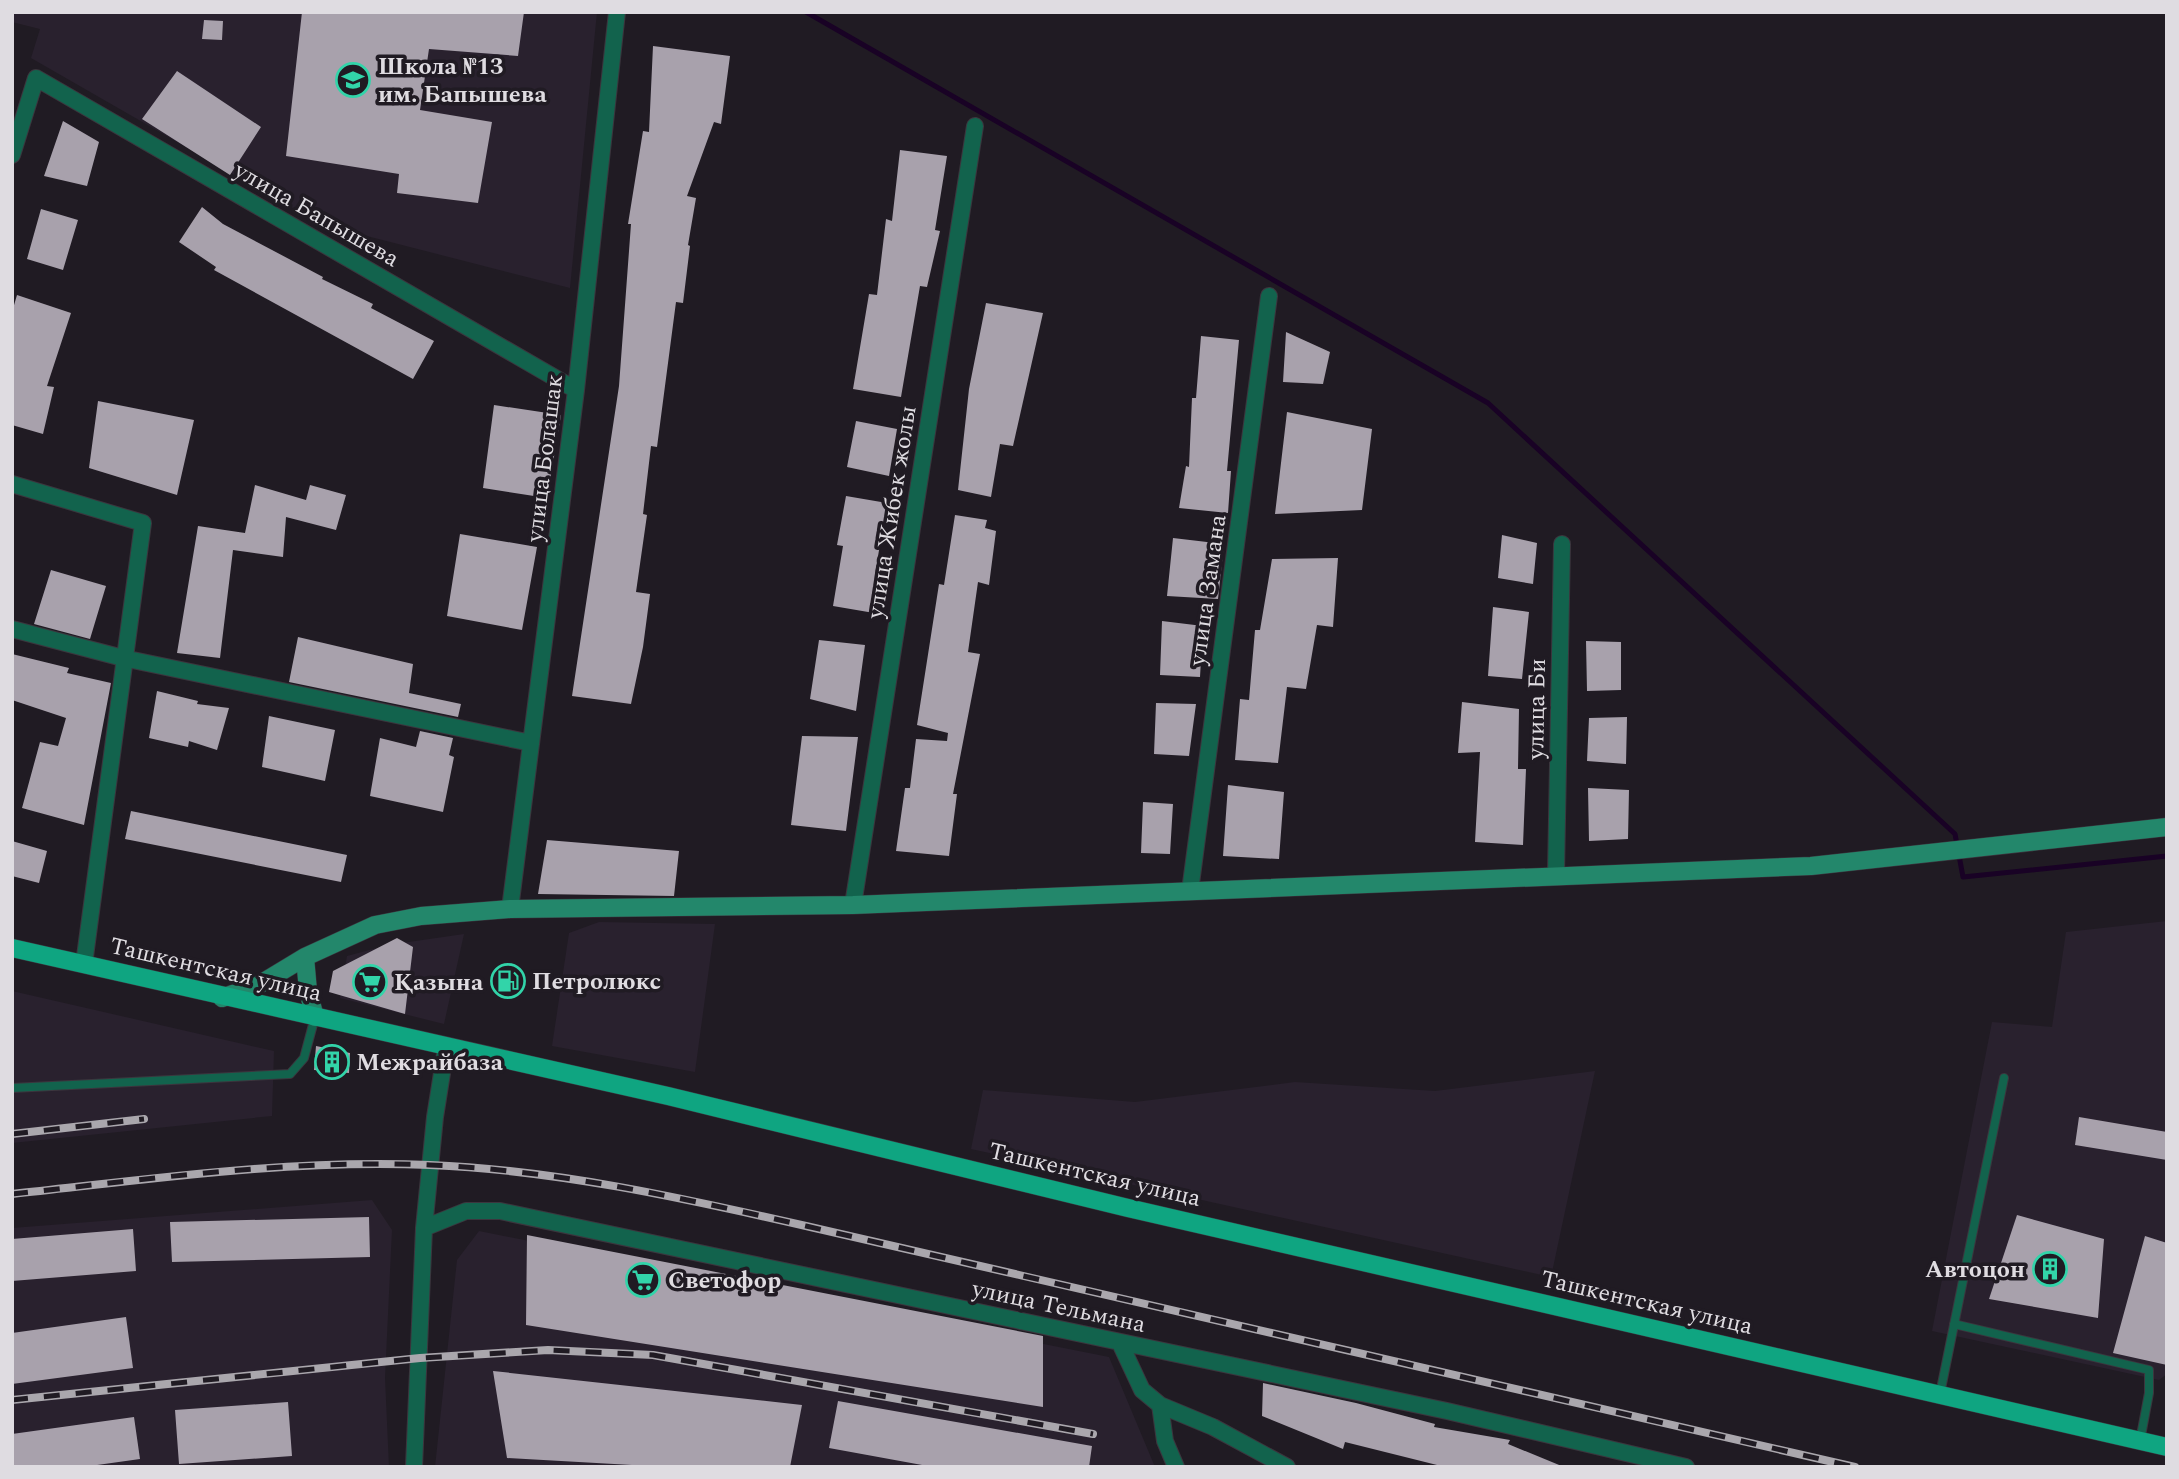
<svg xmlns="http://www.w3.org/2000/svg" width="2179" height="1479" font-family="Spectral,serif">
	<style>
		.built { fill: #29212e }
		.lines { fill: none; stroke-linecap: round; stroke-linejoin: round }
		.stream { stroke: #190225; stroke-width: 5 }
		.building { fill: #a8a1ac }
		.lane-casing { stroke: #3b363e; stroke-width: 10 }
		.street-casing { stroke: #3b363e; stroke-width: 18 }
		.secondary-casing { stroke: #3b363e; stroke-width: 19 }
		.primary-casing { stroke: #3b363e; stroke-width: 19 }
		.lane { stroke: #12634d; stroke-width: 8 }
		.street { stroke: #12634d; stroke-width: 16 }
		.secondary { stroke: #23876b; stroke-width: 18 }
		.primary { stroke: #0fa581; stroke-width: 18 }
		.rail-casing { stroke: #aaa7ad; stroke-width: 8 }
		.rail { stroke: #201b23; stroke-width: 5; stroke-dasharray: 16; stroke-linecap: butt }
		.labels { text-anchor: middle; stroke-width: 7; stroke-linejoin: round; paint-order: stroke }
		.poi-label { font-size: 24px; font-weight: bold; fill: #dfdce1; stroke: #201b23; text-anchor: start }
		.street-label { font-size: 24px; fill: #dfdce1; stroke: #201b23 }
	</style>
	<rect width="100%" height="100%" fill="#201b23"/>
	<path class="built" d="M 12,12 L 597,12 L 570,288 L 320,224 L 31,58 L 40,29 L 12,22 Z
		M 2167,921 L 2167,1374 L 2159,1380 L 1932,1331 L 1992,1022 L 2052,1027 L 2066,932 Z
		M 599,922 L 715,924 L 695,1072 L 552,1046 L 569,933 Z
		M 464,934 L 444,1024 L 340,998 L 347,956 L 388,945 Z
		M 12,991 L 274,1051 L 272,1116 L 12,1143 Z
		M 1595,1071 L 1551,1277 L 971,1149 L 983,1090 L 1135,1102 L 1295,1082 L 1435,1091 Z
		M 372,1200 L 392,1230 L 385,1378 L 389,1467 L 12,1467 L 12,1228 Z
		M 479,1231 L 1109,1357 L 1155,1467 L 435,1467 L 457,1260 Z"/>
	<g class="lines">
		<path class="stream" d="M 806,12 L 1488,403 L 1955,834 L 1963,877 L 2167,856"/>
	</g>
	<path class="building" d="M 302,12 L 524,12 L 518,56 L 429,49 L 420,110 L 492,122 L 478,203 L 397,193 L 399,174 L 286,156 Z
		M 204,20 L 223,21 L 222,40 L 202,39 Z
		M 653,46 L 730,56 L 721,124 L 714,122 L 687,196 L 696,198 L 688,245 L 690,246 L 683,303 L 676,302 L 657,447 L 651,446 L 643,514 L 647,515 L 636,592 L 650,594 L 643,647 L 631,704 L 572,696 L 619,386 L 631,224 L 628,224 L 643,131 L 649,132 Z
		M 177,71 L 261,127 L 230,175 L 142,119 Z
		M 63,121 L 99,142 L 87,186 L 44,176 Z
		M 900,150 L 947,156 L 935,230 L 940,231 L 927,287 L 920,286 L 901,397 L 853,389 L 869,294 L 877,295 L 886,219 L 892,221 Z
		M 202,207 L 223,224 L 323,277 L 322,279 L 373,304 L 371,308 L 434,341 L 413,379 L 214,270 L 216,267 L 179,242 Z
		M 41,209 L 78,220 L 63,270 L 27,259 Z
		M 17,295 L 71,313 L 47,386 L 54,387 L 43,434 L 12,425 L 12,312 Z
		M 986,303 L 1043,313 L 1013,446 L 1000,444 L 991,497 L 958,490 L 969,389 Z
		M 1286,332 L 1330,352 L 1323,384 L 1283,382 Z
		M 1201,336 L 1239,340 L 1227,471 L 1231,471 L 1228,513 L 1179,508 L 1186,466 L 1189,467 L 1192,398 L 1196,398 Z
		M 98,401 L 194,420 L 177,495 L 89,468 Z
		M 494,405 L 561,415 L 547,498 L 483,488 Z
		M 1287,412 L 1372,429 L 1362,510 L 1275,514 Z
		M 856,421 L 897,429 L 889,476 L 847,467 Z
		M 255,485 L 306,500 L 310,485 L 346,495 L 336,530 L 286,517 L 283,557 L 233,550 L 220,658 L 177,653 L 198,526 L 245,533 Z
		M 846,496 L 887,503 L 875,574 L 880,575 L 874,613 L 833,606 L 843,546 L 837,545 Z
		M 955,515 L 987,520 L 985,528 L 996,531 L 989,585 L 978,582 L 968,652 L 980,654 L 953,794 L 957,794 L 949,856 L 896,851 L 905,788 L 910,788 L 916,739 L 947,741 L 948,733 L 917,725 L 939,584 L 944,585 Z
		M 460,534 L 537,547 L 522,630 L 447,616 Z
		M 1502,535 L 1537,543 L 1533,584 L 1498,578 Z
		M 1173,538 L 1224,544 L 1218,599 L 1167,596 Z
		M 1338,558 L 1333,627 L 1317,625 L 1306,689 L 1287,687 L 1278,763 L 1235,760 L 1240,699 L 1249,700 L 1255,630 L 1260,630 L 1272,559 Z
		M 51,570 L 106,586 L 90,639 L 34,624 Z
		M 1493,607 L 1529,612 L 1522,679 L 1488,676 Z
		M 1162,621 L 1203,626 L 1200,677 L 1160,675 Z
		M 298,637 L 413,664 L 409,693 L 461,704 L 458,717 L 289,682 Z
		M 819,640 L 865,645 L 856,711 L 810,699 Z
		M 1586,641 L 1621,642 L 1621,690 L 1587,691 Z
		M 12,654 L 69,668 L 67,673 L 111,683 L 84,825 L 22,808 L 40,742 L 58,746 L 66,718 L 12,700 Z
		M 157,691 L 198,701 L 197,704 L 229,708 L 217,750 L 189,741 L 188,747 L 149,738 Z
		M 1462,702 L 1519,709 L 1518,769 L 1526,769 L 1523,845 L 1475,842 L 1480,752 L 1458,753 Z
		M 1156,703 L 1196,704 L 1189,756 L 1154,754 Z
		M 269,716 L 335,730 L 325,781 L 262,767 Z
		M 1627,717 L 1626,764 L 1587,761 L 1589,718 Z
		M 420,731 L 453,738 L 449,755 L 454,757 L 443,812 L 370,796 L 380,738 L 416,747 Z
		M 802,736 L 858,737 L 846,831 L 791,825 Z
		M 1228,785 L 1284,792 L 1279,859 L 1223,856 Z
		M 1588,788 L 1629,790 L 1628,839 L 1589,841 Z
		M 1143,802 L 1173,804 L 1170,854 L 1141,853 Z
		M 131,811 L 347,855 L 341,882 L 125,839 Z
		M 547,840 L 679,851 L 674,896 L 538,894 Z
		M 12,841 L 47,851 L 39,883 L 12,876 Z
		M 397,938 L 413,947 L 405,1014 L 329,992 L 333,971 Z
		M 316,1046 L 350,1053 L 349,1073 L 314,1070 Z
		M 2079,1117 L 2167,1132 L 2167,1160 L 2075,1145 Z
		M 2017,1215 L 2104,1239 L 2098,1318 L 1989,1299 Z
		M 369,1217 L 370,1257 L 172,1262 L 170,1222 Z
		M 133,1229 L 136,1271 L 12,1281 L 12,1239 Z
		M 527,1235 L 1043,1336 L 1043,1407 L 526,1325 Z
		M 2145,1236 L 2167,1243 L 2167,1365 L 2113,1353 Z
		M 126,1317 L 133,1368 L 12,1384 L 12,1333 Z
		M 493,1371 L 802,1405 L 790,1467 L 667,1467 L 507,1458 Z
		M 1263,1383 L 1356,1403 L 1435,1424 L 1434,1427 L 1510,1440 L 1508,1444 L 1564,1467 L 1445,1467 L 1345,1442 L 1343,1449 L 1262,1416 Z
		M 838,1401 L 1092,1446 L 1089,1467 L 933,1467 L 829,1448 Z
		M 288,1402 L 292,1456 L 179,1464 L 175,1410 Z
		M 134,1417 L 140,1459 L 83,1467 L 12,1467 L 12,1434 Z"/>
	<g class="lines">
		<g class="lane-casing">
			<path id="lane" d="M 12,1088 L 290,1074 L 304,1058 L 315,1017
				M 1954,1324 L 2149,1370 L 2149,1393 L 2140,1441
				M 1940,1394 L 2004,1078"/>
		</g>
		<g class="street-casing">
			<path id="street" d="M 12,155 L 36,78 L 576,390
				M 12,484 L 143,523 L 84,964
				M 12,629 L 123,658 L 531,743
				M 1556,874 L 1562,544
				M 1190,891 L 1269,296
				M 853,905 L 975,126
				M 510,909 L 576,390 L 617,12
				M 424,1228 L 466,1211 L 500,1211 L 1447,1411 L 1686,1467
				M 1120,1343 L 1142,1390 L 1160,1405 L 1213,1427 L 1287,1467
				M 1160,1405 L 1165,1441 L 1176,1467
				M 414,1467 L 424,1228 L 435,1117 L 446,1048"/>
		</g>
		<g class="secondary-casing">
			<path id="secondary" d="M 305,957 L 308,991 L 315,1017
				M 222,998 L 262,983 L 305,957 L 375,925 L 421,916 L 510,909 L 853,905 L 1811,866 L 2167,827"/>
		</g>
		<g class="primary-casing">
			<path id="primary" d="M 12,948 L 668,1096 L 1128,1208 L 2167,1447"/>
		</g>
		<use href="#lane" class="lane"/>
		<use href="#street" class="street"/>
		<use href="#secondary" class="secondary"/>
		<use href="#primary" class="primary"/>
		<g class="rail-casing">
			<path id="rail" d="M 12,1134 L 144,1119
				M 12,1194 C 151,1179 290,1159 430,1165 C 556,1170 683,1198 806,1226 L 1855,1467
				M 12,1400 L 420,1358 L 548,1350 L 653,1355 L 1093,1434"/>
		</g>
		<use href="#rail" class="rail"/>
	</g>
	<defs>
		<g id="school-ring" transform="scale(1.75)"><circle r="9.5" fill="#201b23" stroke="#32d4a9" stroke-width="1.5"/><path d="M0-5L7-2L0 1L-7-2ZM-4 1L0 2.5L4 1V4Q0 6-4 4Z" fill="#32d4a9"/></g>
		<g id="fuel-ring" transform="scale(1.75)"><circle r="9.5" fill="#201b23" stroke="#32d4a9" stroke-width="1.5"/><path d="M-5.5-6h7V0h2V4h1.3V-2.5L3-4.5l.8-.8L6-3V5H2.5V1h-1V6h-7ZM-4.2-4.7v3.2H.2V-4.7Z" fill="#32d4a9"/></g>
		<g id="supermarket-ring" transform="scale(1.75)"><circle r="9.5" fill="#201b23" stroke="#32d4a9" stroke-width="1.5"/><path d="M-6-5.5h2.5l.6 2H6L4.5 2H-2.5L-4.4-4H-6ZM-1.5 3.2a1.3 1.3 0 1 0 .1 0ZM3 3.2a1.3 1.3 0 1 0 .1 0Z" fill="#32d4a9"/></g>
		<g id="building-ring" transform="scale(1.75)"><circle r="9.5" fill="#201b23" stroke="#32d4a9" stroke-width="1.5"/><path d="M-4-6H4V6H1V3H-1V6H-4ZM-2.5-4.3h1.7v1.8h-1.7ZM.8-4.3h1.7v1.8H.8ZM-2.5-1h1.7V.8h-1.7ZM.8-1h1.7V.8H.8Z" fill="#32d4a9"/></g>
	</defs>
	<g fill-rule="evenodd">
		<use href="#school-ring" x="353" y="80"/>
		<use href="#fuel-ring" x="508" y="981"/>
		<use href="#supermarket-ring" x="370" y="982"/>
		<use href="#building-ring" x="332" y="1062"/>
		<use href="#building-ring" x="2050" y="1269"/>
		<use href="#supermarket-ring" x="643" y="1280"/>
	</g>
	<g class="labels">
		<g class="poi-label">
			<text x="378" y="74">Школа №13<tspan x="378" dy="28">им. Бапышева</tspan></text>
			<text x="532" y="989">Петролюкс</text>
			<text x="394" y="990">Қазына</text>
			<text x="356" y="1070">Межрайбаза</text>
			<text x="2025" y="1277" text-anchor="end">Автоцон</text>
			<text x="668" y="1288">Светофор</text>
		</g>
		<g class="street-label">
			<text transform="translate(317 214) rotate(30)" y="8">улица Бапышева</text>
			<text transform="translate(544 458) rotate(-83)" y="8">улица Болашак</text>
			<text transform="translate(891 512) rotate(-81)" y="8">улица Жибек жолы</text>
			<text transform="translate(1207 590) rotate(-82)" y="8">улица Замана</text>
			<text transform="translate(1536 709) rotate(-89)" y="8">улица Би</text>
			<text transform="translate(216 969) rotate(13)" y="8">Ташкентская улица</text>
			<text transform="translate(1095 1174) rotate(13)" y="8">Ташкентская улица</text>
			<text transform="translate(1647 1302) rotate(13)" y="8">Ташкентская улица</text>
			<text transform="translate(1059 1306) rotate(12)" y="8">улица Тельмана</text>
		</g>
	</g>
	<rect width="2179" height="1479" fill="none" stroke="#dfdce1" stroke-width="28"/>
</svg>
